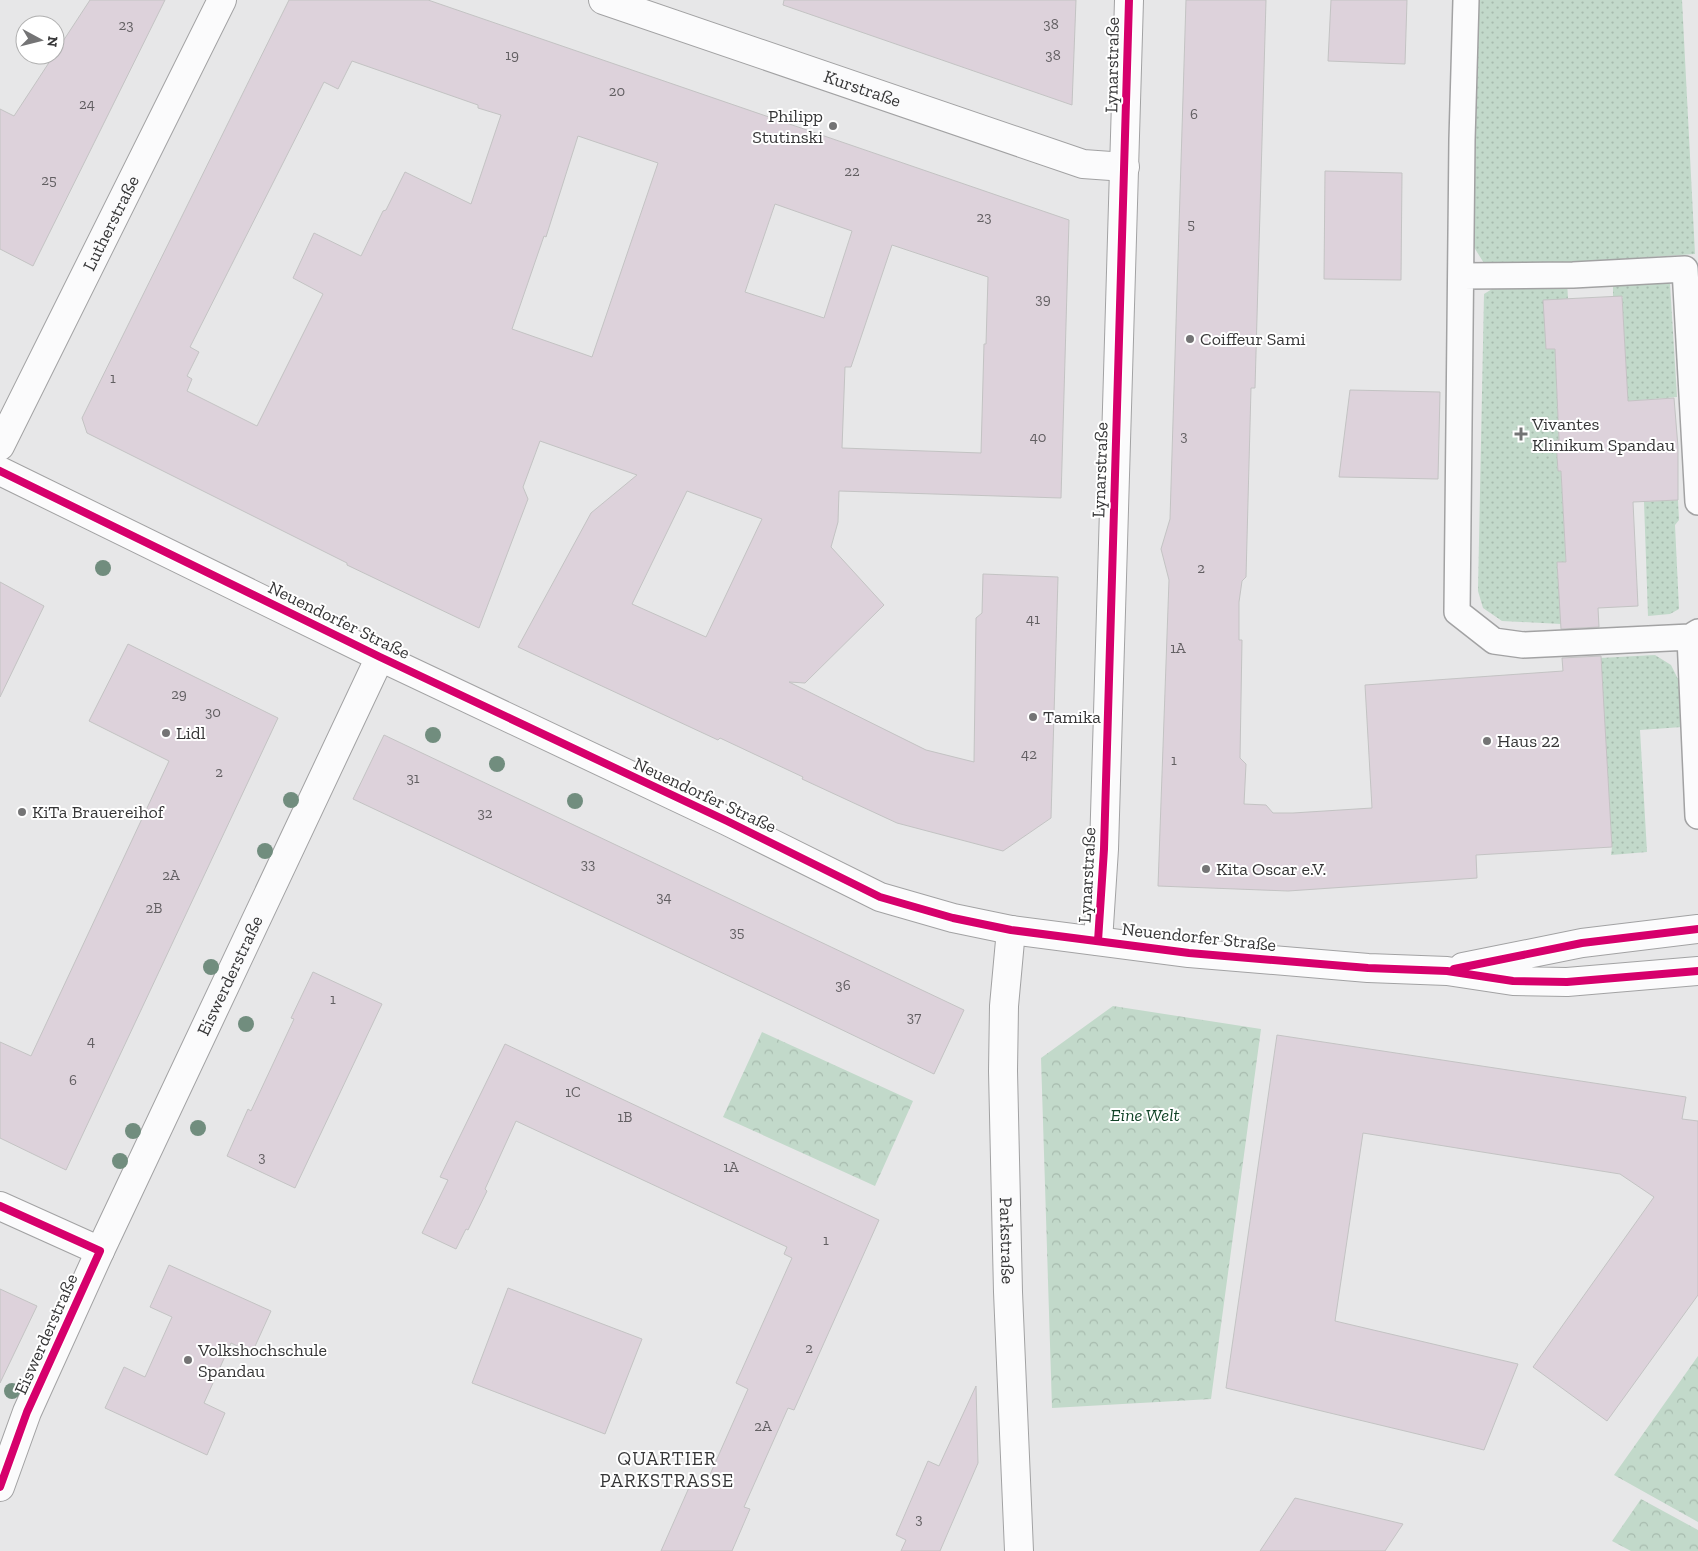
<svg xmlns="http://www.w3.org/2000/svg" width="1698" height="1551" font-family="'Zilla Slab',serif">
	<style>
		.forest { fill: url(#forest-crowns) }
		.garden { fill: url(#garden-dots) }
		.building { fill: #ddd2db; stroke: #c3c3c3; fill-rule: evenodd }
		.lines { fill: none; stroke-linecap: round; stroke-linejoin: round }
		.service-casing { stroke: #a2a2a3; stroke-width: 28 }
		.minor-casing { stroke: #a2a2a3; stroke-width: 30 }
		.tertiary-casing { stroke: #a2a2a3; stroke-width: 30 }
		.secondary-casing { stroke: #a2a2a3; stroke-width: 30 }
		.service { stroke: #fbfbfc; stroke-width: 25 }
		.minor { stroke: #fbfbfc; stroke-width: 28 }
		.tertiary { stroke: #fbfbfc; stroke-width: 28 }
		.secondary { stroke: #fbfbfc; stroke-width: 28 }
		.cycleway-casing { stroke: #fff; stroke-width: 11 }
		.cycleway { stroke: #d6006c; stroke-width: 8 }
		.tree { fill: #718d7e }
		.poi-dot { fill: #747475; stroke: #fff; stroke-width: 2 }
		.labels { text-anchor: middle; stroke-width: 4; stroke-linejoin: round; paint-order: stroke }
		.number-label { font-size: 15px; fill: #625f62 }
		.street-label { font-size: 18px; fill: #363637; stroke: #fff }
		.poi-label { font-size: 18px; fill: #363637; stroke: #fff; text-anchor: start }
		.park-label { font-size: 18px; font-style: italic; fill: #114327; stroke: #fff }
		.neighbourhood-label { font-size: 19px; letter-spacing: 1px; fill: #363637; stroke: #fff }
	</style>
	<defs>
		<pattern id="forest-crowns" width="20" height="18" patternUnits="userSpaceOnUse" patternTransform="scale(1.25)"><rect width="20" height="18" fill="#c2d9ca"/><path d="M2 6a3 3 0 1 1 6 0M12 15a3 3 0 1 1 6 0" fill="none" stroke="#a7bbae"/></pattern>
		<pattern id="garden-dots" width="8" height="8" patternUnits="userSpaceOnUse" patternTransform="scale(1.25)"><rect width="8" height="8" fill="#c2d9ca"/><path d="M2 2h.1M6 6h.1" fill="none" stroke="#a7bbae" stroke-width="1.8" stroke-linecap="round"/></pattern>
	</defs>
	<rect width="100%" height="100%" fill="#e7e7e8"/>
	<path class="forest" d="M 1113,1006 L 1261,1029 L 1211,1399 L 1052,1408 L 1041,1058 Z
		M 762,1032 L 913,1101 L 875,1186 L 723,1117 Z
		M 1698,1356 L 1698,1522 L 1614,1475 Z
		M 1641,1499 L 1698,1530 L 1698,1551 L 1631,1551 L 1612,1541 Z"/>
	<path class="garden" d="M 1475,0 L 1682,0 L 1695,254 L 1487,268 L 1472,244 Z
		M 1657,276 L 1670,284 L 1677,397 L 1628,401 L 1622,299 L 1623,297 L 1613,297 L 1613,286 L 1581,287 Z
		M 1567,281 L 1568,299 L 1555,349 L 1559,440 L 1556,440 L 1558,471 L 1561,471 L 1566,562 L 1557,563 L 1561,624 L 1502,621 L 1483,608 L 1478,591 L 1484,294 L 1497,286 Z
		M 1678,500 L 1679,520 L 1675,525 L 1679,609 L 1670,614 L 1648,616 L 1644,502 Z
		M 1655,655 L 1671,665 L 1678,679 L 1682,727 L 1640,730 L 1647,852 L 1611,855 L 1612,847 L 1600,658 Z"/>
	<path class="building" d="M 90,0 L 165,0 L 33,266 L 0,249 L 0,109 L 14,116 Z
		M 289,0 L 428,0 L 1069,220 L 1061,498 L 839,491 L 838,522 L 831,547 L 884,605 L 805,683 L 789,682 L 926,750 L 974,762 L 976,618 L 982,613 L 983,574 L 1058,577 L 1051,818 L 1003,851 L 897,823 L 802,779 L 803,777 L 720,738 L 718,740 L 518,647 L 591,513 L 637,475 L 540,441 L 523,487 L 528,499 L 479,628 L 347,565 L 347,563 L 87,433 L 82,418 ZM 352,61 L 478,105 L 478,108 L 501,115 L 471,204 L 405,172 L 386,210 L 383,211 L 361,256 L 314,233 L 293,278 L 323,294 L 257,426 L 187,391 L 192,379 L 187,376 L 199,352 L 190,347 L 324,82 L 338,89 ZM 578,136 L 658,163 L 592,357 L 512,329 L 544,236 L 546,237 ZM 775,204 L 852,231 L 824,318 L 745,292 ZM 892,245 L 988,277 L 986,344 L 984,344 L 981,453 L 842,448 L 845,367 L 851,367 ZM 687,491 L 762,519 L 706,637 L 632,604 Z
		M 784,0 L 1076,0 L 1072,105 L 783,5 Z
		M 1186,0 L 1266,0 L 1255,388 L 1251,388 L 1246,577 L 1242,581 L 1239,602 L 1239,640 L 1242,640 L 1240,758 L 1246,764 L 1244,804 L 1266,805 L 1273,813 L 1293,813 L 1372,808 L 1365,685 L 1563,671 L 1562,658 L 1601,656 L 1612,847 L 1476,855 L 1477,878 L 1288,891 L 1158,886 L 1169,580 L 1161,549 L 1170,519 Z
		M 1331,0 L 1407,0 L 1405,64 L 1328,61 Z
		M 1325,171 L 1402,173 L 1401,280 L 1324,279 Z
		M 1622,296 L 1628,401 L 1674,398 L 1678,447 L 1678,500 L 1633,502 L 1638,606 L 1598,608 L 1599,627 L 1561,629 L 1557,562 L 1566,562 L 1561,471 L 1558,471 L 1556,440 L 1559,440 L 1555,349 L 1546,349 L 1543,300 Z
		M 1350,390 L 1440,392 L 1438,479 L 1339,477 Z
		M 0,582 L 44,606 L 0,697 Z
		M 128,644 L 278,718 L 66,1170 L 0,1138 L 0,1042 L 31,1056 L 169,761 L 89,721 Z
		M 384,735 L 964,1010 L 934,1074 L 784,1002 L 353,799 Z
		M 313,972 L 382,1004 L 295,1188 L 227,1156 L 248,1109 L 251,1111 L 294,1019 L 291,1018 Z
		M 1277,1035 L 1686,1097 L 1682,1119 L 1698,1121 L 1698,1295 L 1607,1421 L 1533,1367 L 1654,1197 L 1620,1174 L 1363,1133 L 1335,1321 L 1518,1364 L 1484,1450 L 1226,1388 Z
		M 505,1044 L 879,1220 L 794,1410 L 788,1408 L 744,1507 L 750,1509 L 732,1551 L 661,1551 L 691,1483 L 704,1488 L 748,1389 L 736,1383 L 792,1258 L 784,1254 L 787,1247 L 516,1121 L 485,1189 L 487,1191 L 468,1230 L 466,1229 L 456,1249 L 422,1233 L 448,1180 L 440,1177 Z
		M 169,1265 L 271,1311 L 252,1353 L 231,1343 L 204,1403 L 225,1413 L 207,1455 L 105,1408 L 124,1367 L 145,1377 L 172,1317 L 150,1307 Z
		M 508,1288 L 642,1339 L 605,1434 L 472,1383 Z
		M 0,1289 L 37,1306 L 0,1383 Z
		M 976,1386 L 978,1463 L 940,1551 L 901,1551 L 906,1540 L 896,1535 L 928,1461 L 939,1466 Z
		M 1295,1498 L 1403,1524 L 1385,1551 L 1260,1551 Z"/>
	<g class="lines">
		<g class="service-casing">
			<path id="service" d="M 1466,0 L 1462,140 L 1457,612 L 1494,641 L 1523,645 L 1690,637 L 1698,632
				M 1462,276 L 1573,275 L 1685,269 L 1698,502
				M 1690,637 L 1698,816"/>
		</g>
		<g class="minor-casing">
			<g id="minor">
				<path id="s1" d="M 603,0 L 1083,164 L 1125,167"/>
				<path id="s2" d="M 0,446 L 222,0"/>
				<path id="s3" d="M 1011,930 L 1004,1006 L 1003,1071 L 1008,1292 L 1019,1551"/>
				<path d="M 1098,941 L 1104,849 L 1129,0"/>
				<path d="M 0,1206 L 100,1251"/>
			</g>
		</g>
		<g class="tertiary-casing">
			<g id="tertiary">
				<path id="s4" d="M 0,1487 L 27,1412 L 100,1251 L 380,657"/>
			</g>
		</g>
		<g class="secondary-casing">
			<path id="secondary" d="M 0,471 L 380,657 L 727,821 L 880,897 L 953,918 L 1011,930 L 1189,953 L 1368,968 L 1447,971 L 1513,981 L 1567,982 L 1698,971
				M 1463,967 L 1582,943 L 1698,929"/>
		</g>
		<use href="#service" class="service"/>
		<use href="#minor" class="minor"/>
		<use href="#tertiary" class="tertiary"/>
		<use href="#secondary" class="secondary"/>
		<g class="cycleway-casing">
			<path id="cycleway" d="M 0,471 L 380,657 L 727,821 L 880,897 L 953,918 L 1011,930 L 1189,953 L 1368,968 L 1447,971 L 1513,981 L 1567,982 L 1698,971
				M 1098,941 L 1104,849 L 1129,0
				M 1454,969 L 1582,943 L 1698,929
				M 0,1206 L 100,1251 L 27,1412 L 0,1487"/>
		</g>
		<use href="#cycleway" class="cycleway"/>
	</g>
	<g class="tree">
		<circle cx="103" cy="568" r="8"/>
		<circle cx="433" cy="735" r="8"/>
		<circle cx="497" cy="764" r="8"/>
		<circle cx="291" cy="800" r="8"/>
		<circle cx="575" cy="801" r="8"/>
		<circle cx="265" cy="851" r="8"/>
		<circle cx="211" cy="967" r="8"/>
		<circle cx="246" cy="1024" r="8"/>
		<circle cx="198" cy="1128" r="8"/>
		<circle cx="133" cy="1131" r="8"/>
		<circle cx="120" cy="1161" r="8"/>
		<circle cx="12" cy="1391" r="8"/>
	</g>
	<g class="poi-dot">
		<circle cx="833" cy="126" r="5"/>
		<circle cx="1190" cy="339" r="5"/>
		<path d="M1518.5 426.5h5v5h5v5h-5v5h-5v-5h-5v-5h5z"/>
		<circle cx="1033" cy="717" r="5"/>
		<circle cx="166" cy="733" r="5"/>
		<circle cx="1487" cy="741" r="5"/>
		<circle cx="22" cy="812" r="5"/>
		<circle cx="1206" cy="869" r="5"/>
		<circle cx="188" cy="1360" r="5"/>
	</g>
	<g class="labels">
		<g class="number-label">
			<text x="1051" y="29">38</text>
			<text x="126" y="30">23</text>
			<text x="512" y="60">19</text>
			<text x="1053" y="60">38</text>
			<text x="617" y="96">20</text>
			<text x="87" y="109">24</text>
			<text x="1194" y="119">6</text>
			<text x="852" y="176">22</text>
			<text x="49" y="185">25</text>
			<text x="984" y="222">23</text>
			<text x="1191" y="229">5</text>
			<text x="1043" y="304">39</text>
			<text x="113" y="383">1</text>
			<text x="1184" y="441">3</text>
			<text x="1038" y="442">40</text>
			<text x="1201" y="573">2</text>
			<text x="1033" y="624">41</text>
			<text x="1178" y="653">1A</text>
			<text x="179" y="699">29</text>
			<text x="213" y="717">30</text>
			<text x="1029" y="759">42</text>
			<text x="1174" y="765">1</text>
			<text x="219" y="777">2</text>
			<text x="413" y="783">31</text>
			<text x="485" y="818">32</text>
			<text x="588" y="869">33</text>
			<text x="171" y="880">2A</text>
			<text x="664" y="902">34</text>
			<text x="154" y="913">2B</text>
			<text x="737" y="937">35</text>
			<text x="843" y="990">36</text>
			<text x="333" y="1004">1</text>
			<text x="914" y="1022">37</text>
			<text x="91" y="1046">4</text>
			<text x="73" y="1085">6</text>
			<text x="573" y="1097">1C</text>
			<text x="625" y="1122">1B</text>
			<text x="262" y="1162">3</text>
			<text x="731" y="1172">1A</text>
			<text x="826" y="1245">1</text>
			<text x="809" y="1353">2</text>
			<text x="763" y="1431">2A</text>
			<text x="919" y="1524">3</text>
		</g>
		<g class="street-label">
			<text transform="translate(1112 65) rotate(-89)" y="6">Lynarstraße</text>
			<text dy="6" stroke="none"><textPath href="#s1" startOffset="274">Kurstraße</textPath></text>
			<text dy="6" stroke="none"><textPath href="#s2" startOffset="249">Lutherstraße</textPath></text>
			<text transform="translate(1100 470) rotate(-88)" y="6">Lynarstraße</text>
			<text transform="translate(339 620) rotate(26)" y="6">Neuendorfer Straße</text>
			<text transform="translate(705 795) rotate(25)" y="6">Neuendorfer Straße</text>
			<text transform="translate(1087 875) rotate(-87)" y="6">Lynarstraße</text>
			<text transform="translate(1199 937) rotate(6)" y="6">Neuendorfer Straße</text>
			<text dy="6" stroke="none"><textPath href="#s4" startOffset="561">Eiswerderstraße</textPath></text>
			<text dy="6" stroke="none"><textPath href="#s3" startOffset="311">Parkstraße</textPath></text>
			<text transform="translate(46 1334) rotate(-66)" y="6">Eiswerderstraße</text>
		</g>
		<g class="poi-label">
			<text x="823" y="122" text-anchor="end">Philipp<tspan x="823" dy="21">Stutinski</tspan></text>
			<text x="1200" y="345">Coiffeur Sami</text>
			<text x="1532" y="430">Vivantes<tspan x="1532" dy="21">Klinikum Spandau</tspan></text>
			<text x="1043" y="723">Tamika</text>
			<text x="176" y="739">Lidl</text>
			<text x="1497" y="747">Haus 22</text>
			<text x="32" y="818">KiTa Brauereihof</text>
			<text x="1216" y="875">Kita Oscar e.V.</text>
			<text x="198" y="1356">Volkshochschule<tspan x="198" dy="21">Spandau</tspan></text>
		</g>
		<g class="park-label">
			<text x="1145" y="1121">Eine Welt</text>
		</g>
		<g class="neighbourhood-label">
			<text x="667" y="1465">QUARTIER<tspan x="667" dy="22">PARKSTRASSE</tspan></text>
		</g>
	</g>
	<g transform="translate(40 40) rotate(97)"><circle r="24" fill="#ffffff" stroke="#afafaf"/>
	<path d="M0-4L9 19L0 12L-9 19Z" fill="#747475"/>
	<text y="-8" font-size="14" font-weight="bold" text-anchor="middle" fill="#363637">N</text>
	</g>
</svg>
